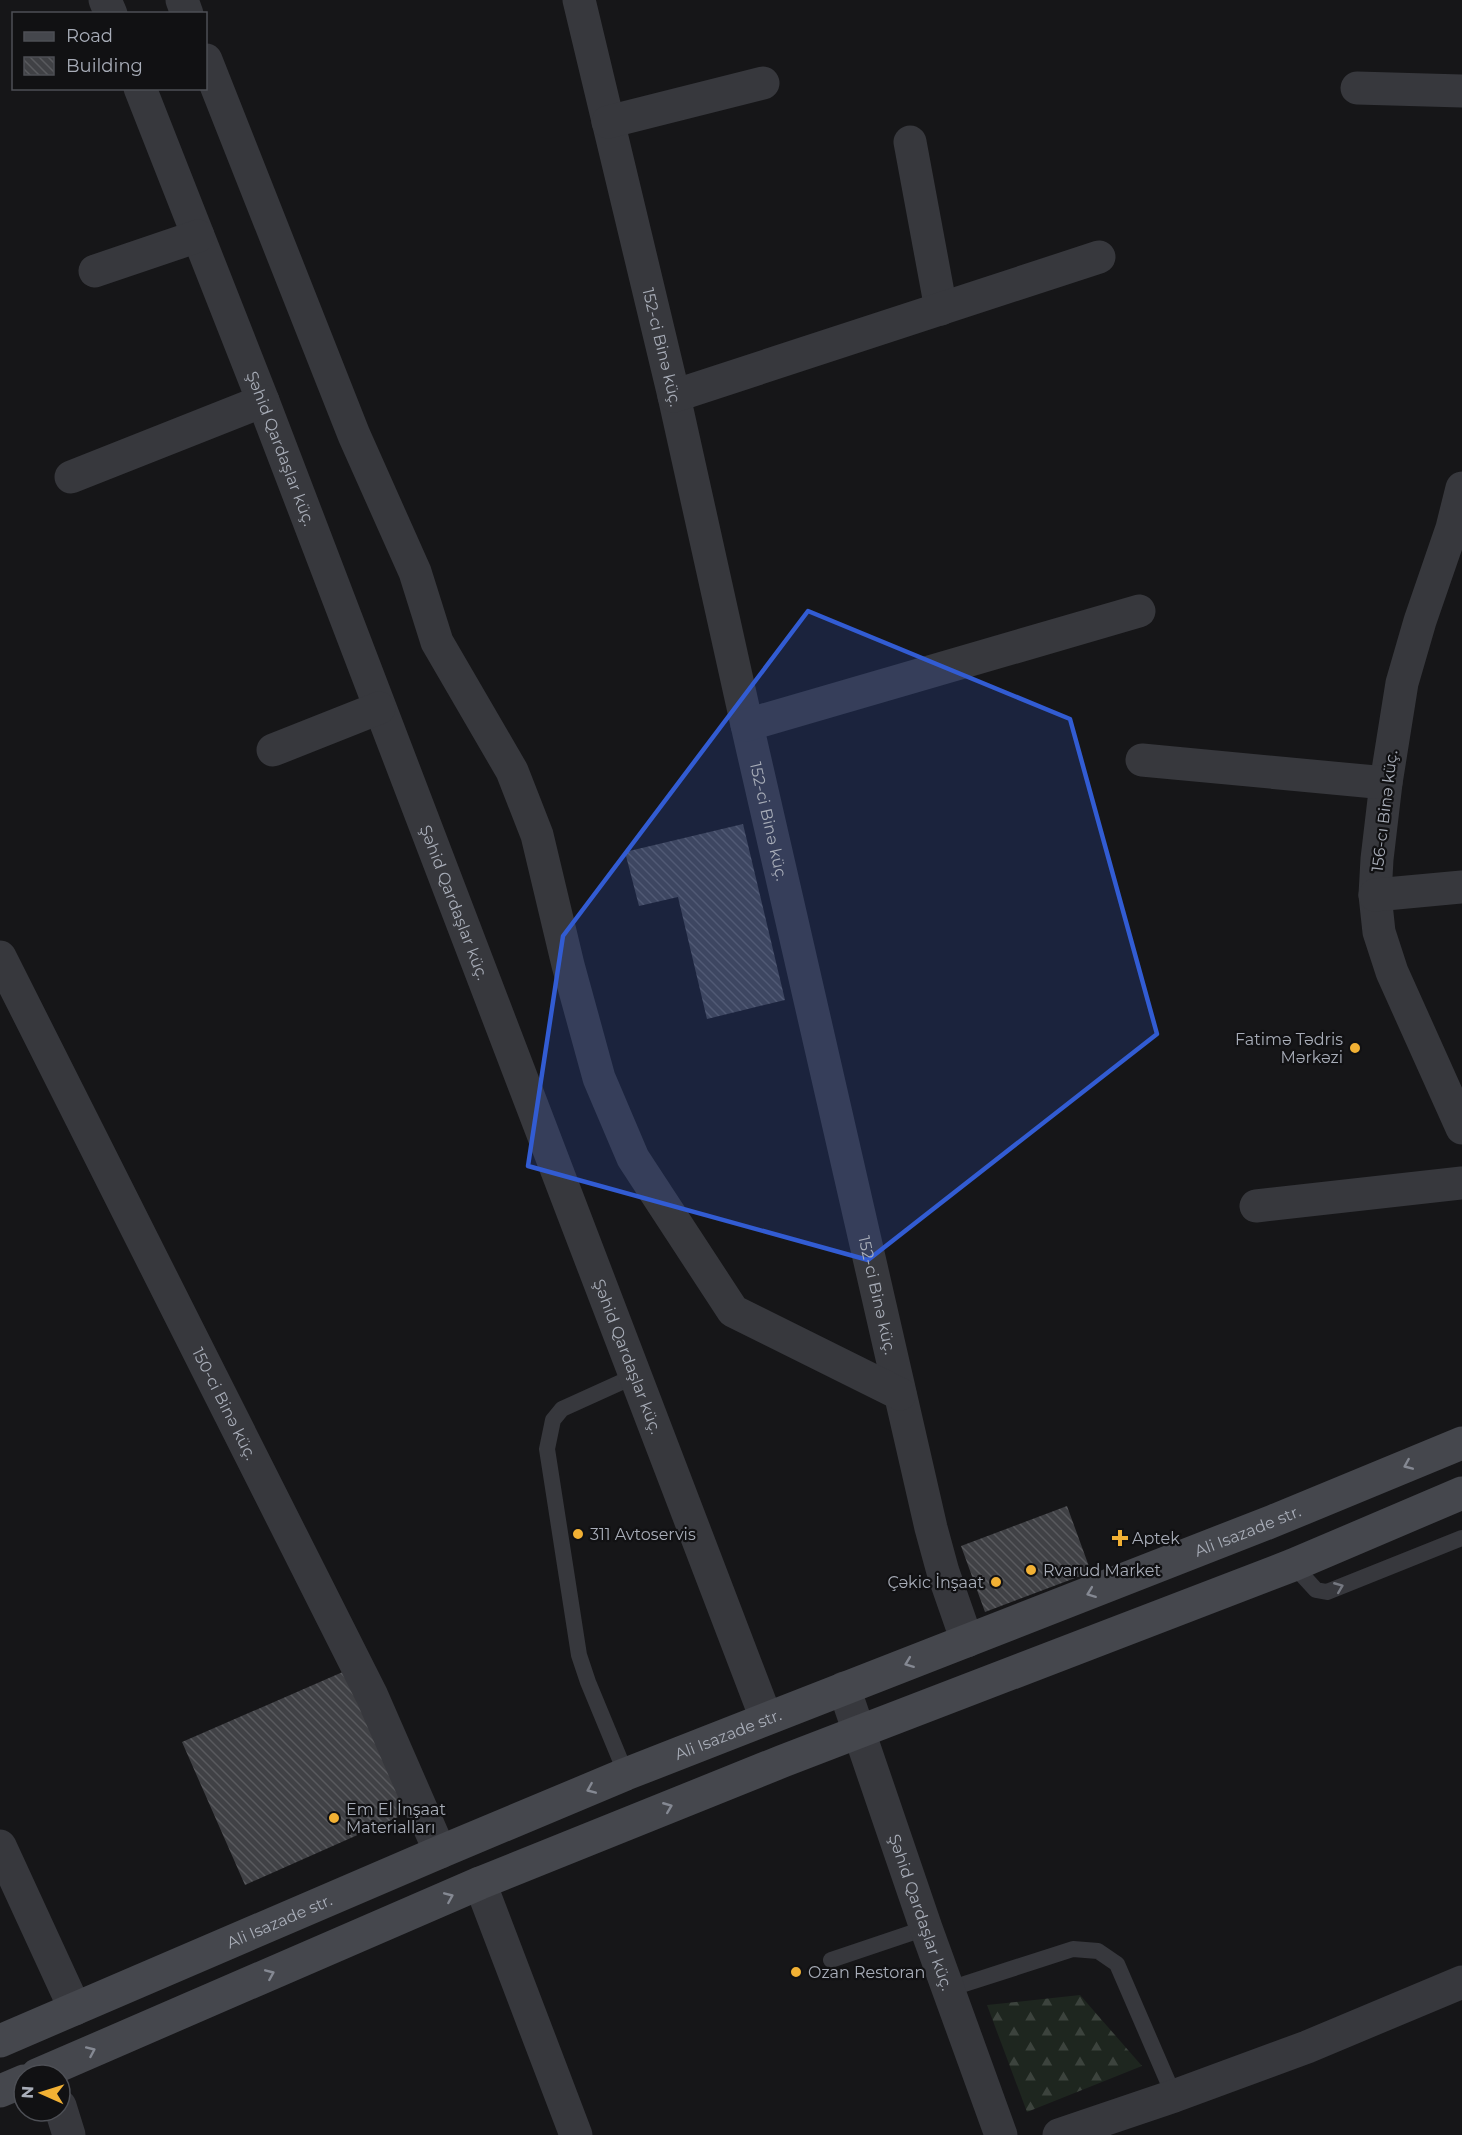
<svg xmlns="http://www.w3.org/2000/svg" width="1462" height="2135" font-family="Montserrat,sans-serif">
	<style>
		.forest { fill: url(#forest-firs) }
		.building { fill: url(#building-back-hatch) }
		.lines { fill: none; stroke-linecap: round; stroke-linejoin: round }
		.lane { stroke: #37383d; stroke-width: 16 }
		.street { stroke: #37383d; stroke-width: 33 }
		.secondary { stroke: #45474d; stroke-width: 33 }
		.oneway { stroke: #858993 }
		.oneway2 { stroke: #757881 }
		.marked { fill: #325cd3; fill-opacity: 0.2; stroke: #325cd3; stroke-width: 4.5; stroke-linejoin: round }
		.poi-dot { fill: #f2b134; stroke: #111113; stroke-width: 2 }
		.labels { text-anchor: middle; stroke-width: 4.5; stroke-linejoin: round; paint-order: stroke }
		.street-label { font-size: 16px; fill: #a8adb8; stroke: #111113 }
		.poi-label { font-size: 16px; fill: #a8adb8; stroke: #111113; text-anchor: start }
	</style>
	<defs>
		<pattern id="forest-firs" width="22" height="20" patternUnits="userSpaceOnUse" patternTransform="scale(1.5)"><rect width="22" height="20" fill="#1e261f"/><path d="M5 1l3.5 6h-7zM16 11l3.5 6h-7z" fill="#3c433d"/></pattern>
		<pattern id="building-back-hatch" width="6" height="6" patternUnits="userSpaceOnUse" patternTransform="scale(1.5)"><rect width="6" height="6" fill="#404145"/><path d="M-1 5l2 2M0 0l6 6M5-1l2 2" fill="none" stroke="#595a5e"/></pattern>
	</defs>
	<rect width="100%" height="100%" fill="#161618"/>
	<path class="forest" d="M 1080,1995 L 1142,2066 L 1027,2112 L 987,2005 Z"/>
	<path class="building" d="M 743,824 L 785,1000 L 707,1019 L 678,897 L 639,906 L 625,852 Z
		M 1067,1506 L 1091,1572 L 985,1612 L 961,1546 Z
		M 345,1671 L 407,1813 L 245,1885 L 182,1742 Z"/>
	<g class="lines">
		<path class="lane" d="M 1293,1565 L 1316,1590 L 1327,1592 L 1462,1538
			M 626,1774 L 588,1682 L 579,1655 L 547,1449 L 553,1420 L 562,1409 L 637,1375
			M 831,1960 L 926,1928
			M 949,1989 L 1073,1949 L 1098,1951 L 1117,1964 L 1174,2096"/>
		<g class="street">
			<path d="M 105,0 L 111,14"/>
			<path d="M 182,0 L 187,14"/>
			<path id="s1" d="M 579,0 L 674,396 L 747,725 L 931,1528 L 943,1572 L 967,1641"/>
			<path d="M 206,60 L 354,435 L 415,572 L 437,642 L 512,771 L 537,835 L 568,965 L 599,1078 L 633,1158 L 733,1311 L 900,1394"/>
			<path id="s2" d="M 140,88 L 263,401 L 766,1718"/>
			<path d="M 1357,88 L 1462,91"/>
			<path d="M 608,122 L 763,83"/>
			<path d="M 910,142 L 941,309"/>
			<path d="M 95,271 L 198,236"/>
			<path d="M 674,396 L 1099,257"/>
			<path d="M 71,477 L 263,401"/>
			<path d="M 1462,488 L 1452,528 L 1420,621 L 1402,683 L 1386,783 L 1377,859 L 1375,895 L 1379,932 L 1392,972 L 1462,1128"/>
			<path d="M 747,725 L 1139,611"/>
			<path d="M 273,750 L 379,708"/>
			<path d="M 1142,760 L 1386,783"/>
			<path d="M 1375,895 L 1462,887"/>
			<path id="s3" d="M 0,957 L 372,1696 L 440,1852"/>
			<path d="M 1256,1206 L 1462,1183"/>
			<path id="s4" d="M 844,1688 L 926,1928 L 1001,2135"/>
			<path d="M 0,1846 L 75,2009"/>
			<path d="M 480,1883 L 576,2135"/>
			<path d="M 60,2106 L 69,2135"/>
			<path d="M 1059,2135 L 1174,2096 L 1307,2047 L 1462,1982"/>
		</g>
		<g class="secondary">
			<path id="s5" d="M 0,2041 L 440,1852 L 626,1774 L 1273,1521 L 1462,1443"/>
			<path d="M 37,2075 L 480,1883 L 783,1761 L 1293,1565 L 1462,1493"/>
			<path d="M 0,2091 L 24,2081"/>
		</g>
	</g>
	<defs><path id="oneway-chevron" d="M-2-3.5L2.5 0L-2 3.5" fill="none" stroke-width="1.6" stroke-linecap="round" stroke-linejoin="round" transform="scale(1.5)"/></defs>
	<g class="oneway">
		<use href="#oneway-chevron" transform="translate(1408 1465) rotate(157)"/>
		<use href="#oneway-chevron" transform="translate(1091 1593) rotate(159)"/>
		<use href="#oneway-chevron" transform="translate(909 1663) rotate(159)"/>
		<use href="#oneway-chevron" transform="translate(591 1789) rotate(157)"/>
		<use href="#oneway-chevron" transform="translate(668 1807) rotate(-22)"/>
		<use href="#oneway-chevron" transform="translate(449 1897) rotate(-23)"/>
		<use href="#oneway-chevron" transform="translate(270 1974) rotate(-23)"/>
		<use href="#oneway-chevron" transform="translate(91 2051) rotate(-24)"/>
	</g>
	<use class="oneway2" href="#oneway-chevron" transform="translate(1339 1587) rotate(-22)"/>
	<path class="marked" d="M 808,611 L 1070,719 L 1157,1034 L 868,1260 L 528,1166 L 563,936 Z"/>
	<g class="poi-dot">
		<circle cx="1355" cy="1048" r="6"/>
		<circle cx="578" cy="1534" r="6"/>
		<path d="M1117 1529h6v6h6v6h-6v6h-6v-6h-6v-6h6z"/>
		<circle cx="1031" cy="1570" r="6"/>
		<circle cx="996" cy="1582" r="6"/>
		<circle cx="334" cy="1818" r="6"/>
		<circle cx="796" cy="1972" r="6"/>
	</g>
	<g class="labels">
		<g class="street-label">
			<text dy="6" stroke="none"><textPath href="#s1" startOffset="357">152-ci Binə küç.</textPath></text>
			<text dy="6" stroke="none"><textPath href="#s2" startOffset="387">Şəhid Qardaşlar küç.</textPath></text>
			<text transform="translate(1384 811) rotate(-83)" y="6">156-cı Binə küç.</text>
			<text dy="6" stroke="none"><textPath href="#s1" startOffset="843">152-ci Binə küç.</textPath></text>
			<text dy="6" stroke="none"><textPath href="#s2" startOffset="873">Şəhid Qardaşlar küç.</textPath></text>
			<text dy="6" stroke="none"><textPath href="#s1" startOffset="1329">152-ci Binə küç.</textPath></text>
			<text dy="6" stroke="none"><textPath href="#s2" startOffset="1359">Şəhid Qardaşlar küç.</textPath></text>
			<text dy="6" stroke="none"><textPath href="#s3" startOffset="500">150-ci Binə küç.</textPath></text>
			<text dy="6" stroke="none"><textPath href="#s5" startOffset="1348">Ali Isazade str.</textPath></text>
			<text dy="6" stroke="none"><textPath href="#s5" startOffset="790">Ali Isazade str.</textPath></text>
			<text dy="6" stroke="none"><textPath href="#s4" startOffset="237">Şəhid Qardaşlar küç.</textPath></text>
			<text dy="6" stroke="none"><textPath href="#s5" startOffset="304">Ali Isazade str.</textPath></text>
		</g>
		<g class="poi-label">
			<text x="1343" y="1045" text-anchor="end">Fatimə Tədris<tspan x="1343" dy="18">Mərkəzi</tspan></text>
			<text x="590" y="1540">311 Avtoservis</text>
			<text x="1132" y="1544">Aptek</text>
			<text x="1043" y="1576">Rvarud Market</text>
			<text x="984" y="1588" text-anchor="end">Çəkic İnşaat</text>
			<text x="346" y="1815">Em El İnşaat<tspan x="346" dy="18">Materialları</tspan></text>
			<text x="808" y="1978">Ozan Restoran</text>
		</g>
	</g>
	<rect x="12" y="12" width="195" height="78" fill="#111113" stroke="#4d4f55" stroke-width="1.5"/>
	<rect x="24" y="32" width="30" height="9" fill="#45474d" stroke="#4d4f55" stroke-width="1.5"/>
	<text x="66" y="42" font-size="18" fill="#a8adb8">Road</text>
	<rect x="24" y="57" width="30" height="18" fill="url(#building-back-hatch)" stroke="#4d4f55" stroke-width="1.5"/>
	<text x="66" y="72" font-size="18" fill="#a8adb8">Building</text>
	<g transform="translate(42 2093) rotate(273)"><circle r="28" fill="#111113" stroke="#4d4f55" stroke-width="1.5"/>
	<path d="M0-4.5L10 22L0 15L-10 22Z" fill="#f2b134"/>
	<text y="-9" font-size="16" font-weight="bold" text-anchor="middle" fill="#a8adb8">N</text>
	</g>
</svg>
